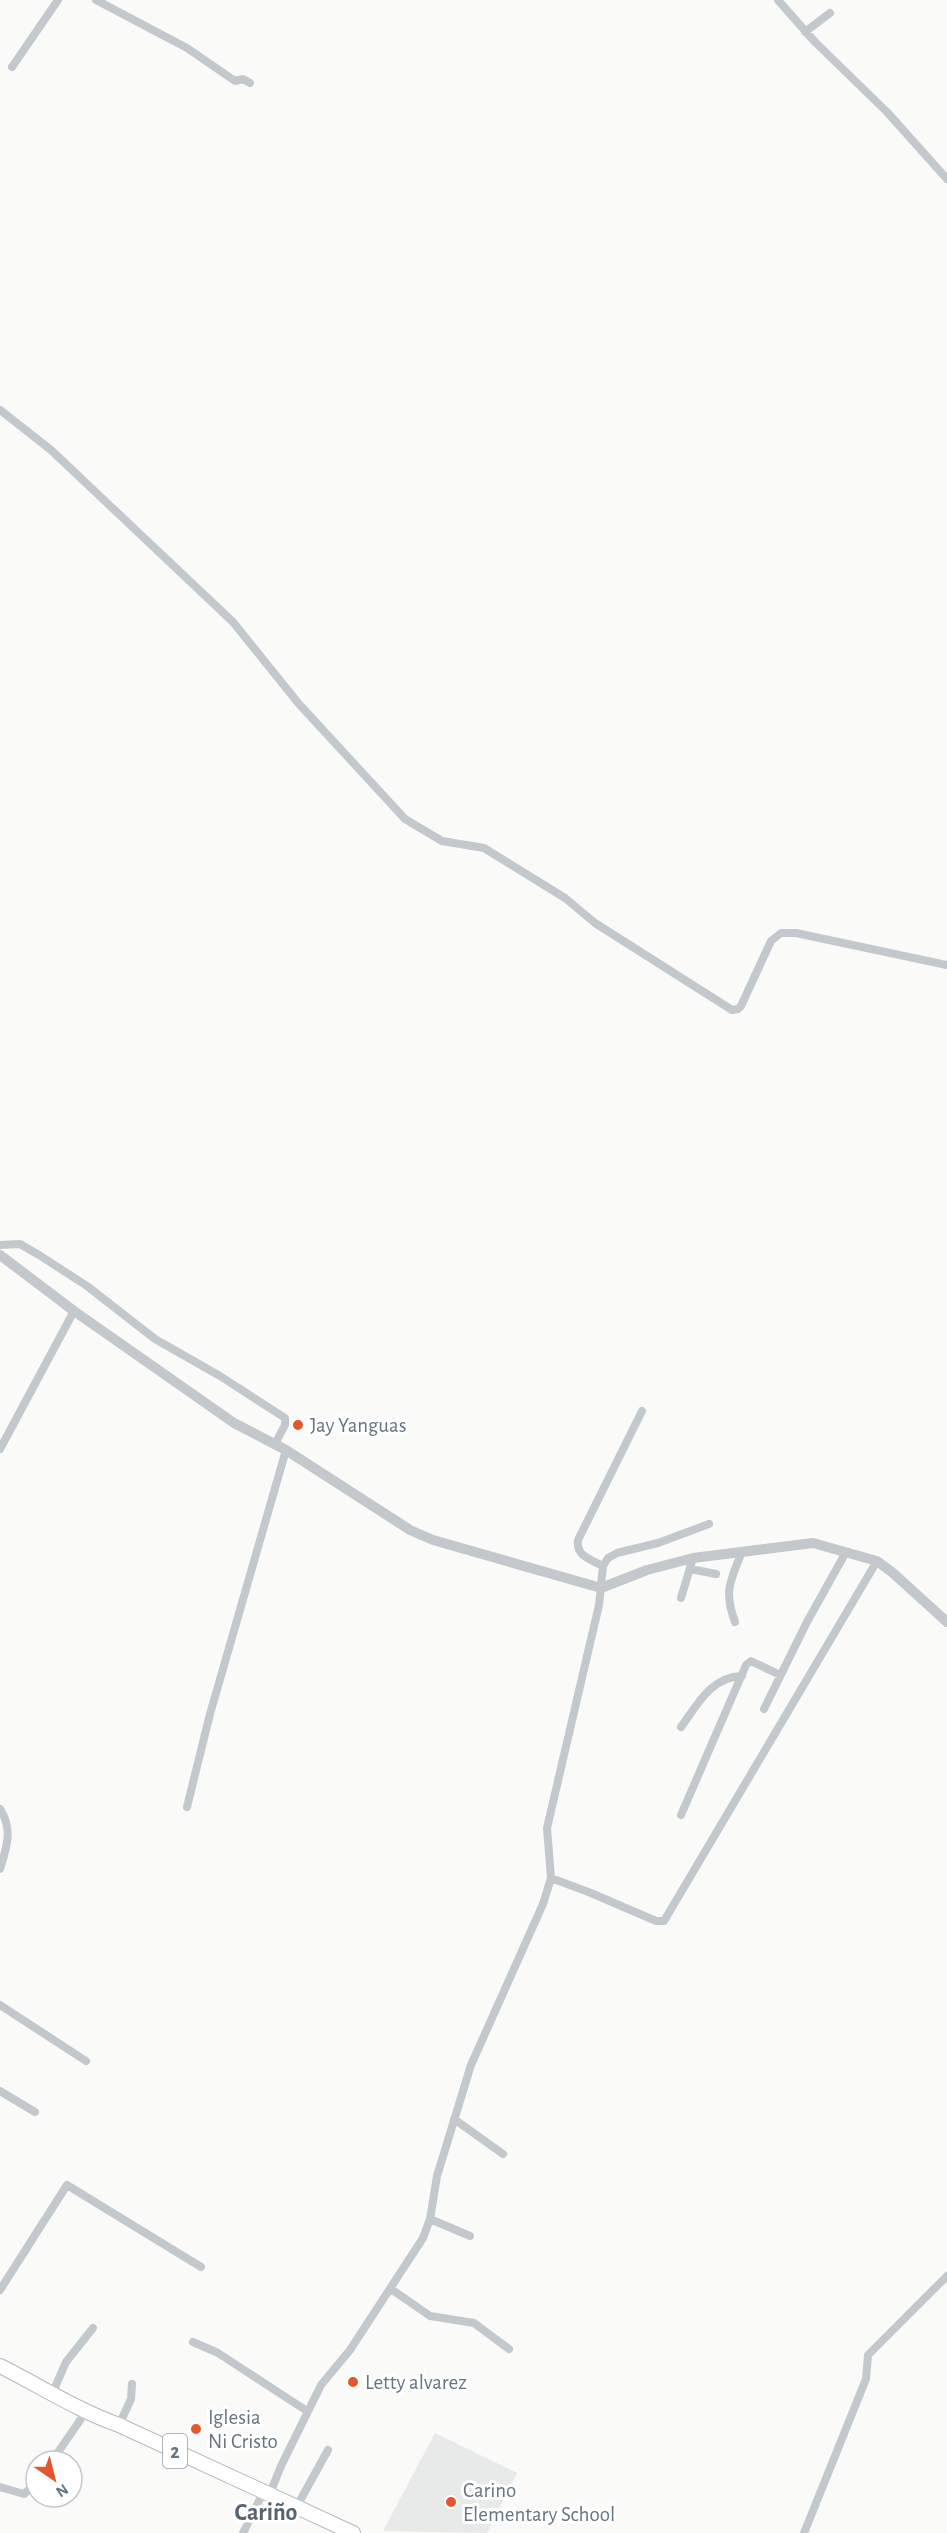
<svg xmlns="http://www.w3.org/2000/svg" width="947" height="2533" font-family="'Alegreya Sans',sans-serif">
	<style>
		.built { fill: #e8e9e9 }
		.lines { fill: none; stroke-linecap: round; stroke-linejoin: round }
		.trunk-casing { stroke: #b4b9bd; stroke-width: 16 }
		.minor { stroke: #c3c8cc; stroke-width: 8 }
		.tertiary { stroke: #c3c8cc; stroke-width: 10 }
		.trunk { stroke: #fff; stroke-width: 14 }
		.poi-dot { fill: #e4572e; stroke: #fff; stroke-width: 2 }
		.labels { text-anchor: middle; stroke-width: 6; stroke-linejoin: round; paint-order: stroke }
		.shield { fill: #fff; stroke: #939fa8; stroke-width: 1.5 }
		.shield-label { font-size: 20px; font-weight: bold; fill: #657683 }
		.poi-label { font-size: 21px; fill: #657683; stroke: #fff; text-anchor: start }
		.quarter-label { font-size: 24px; font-weight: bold; fill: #57646e; stroke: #fff }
	</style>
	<rect width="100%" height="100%" fill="#fafaf8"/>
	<path class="built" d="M 435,2433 L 517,2473 L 487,2533 L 383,2531 Z"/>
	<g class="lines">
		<g class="trunk-casing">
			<path id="trunk" d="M 0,2366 C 40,2386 77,2410 119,2425 L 353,2533"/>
		</g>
		<path class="minor" d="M 96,0 L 187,48 L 235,81 L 243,79 L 250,83
			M 778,0 L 815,42 L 887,112 L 947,179
			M 805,32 L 830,13
			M 12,67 L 58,0
			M 0,410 L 51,450 L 233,622 L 299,704 L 405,819 L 442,841 L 484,848 L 565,898 L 595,923 L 732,1010 L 738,1009 L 741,1006 L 771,941 L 781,933 L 796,933 L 947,965
			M 0,1245 L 20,1244 L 39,1255 L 87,1286 L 155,1339 L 220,1376 L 285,1418 L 285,1425 L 275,1444
			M 0,1449 L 74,1311
			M 603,1566 C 590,1559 576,1556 578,1540 L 642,1411
			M 690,1569 L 716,1574
			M 681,1598 L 693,1558
			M 735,1622 C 723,1590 731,1581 742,1551
			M 764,1709 L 807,1622 L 846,1552
			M 681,1727 C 698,1704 711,1677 742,1676
			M 187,1807 L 210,1714 L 286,1450
			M 0,1809 C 13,1829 7,1847 0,1869
			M 681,1815 L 746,1665 L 751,1661 L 780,1675
			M 551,1878 L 591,1893 L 656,1921 L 664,1921 L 877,1561
			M 0,2005 L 86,2061
			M 0,2091 L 35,2112
			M 454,2119 L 503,2154
			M 430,2219 L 470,2236
			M 391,2289 L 430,2316 L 474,2323 L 509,2349
			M 0,2290 L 67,2185 L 201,2267
			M 193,2342 L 218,2353 L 307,2411
			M 53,2392 L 66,2362 L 93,2328
			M 119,2425 L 131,2399 L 132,2384
			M 52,2461 L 85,2413
			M 0,2487 L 24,2494 L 36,2483
			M 269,2496 L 281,2466 L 321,2385 L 350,2350 L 423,2238 L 430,2219 L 437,2176 L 471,2065 L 543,1904 L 551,1878 L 547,1828 L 599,1605 L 603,1566 L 608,1558 L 617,1553 L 658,1543 L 709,1524
			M 296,2508 L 328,2450
			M 243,2533 L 263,2493
			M 804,2533 L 866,2379 L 868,2355 L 947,2276"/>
		<path class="tertiary" d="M 0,1255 L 74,1311 L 234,1423 L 286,1450 L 410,1530 L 433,1540 L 601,1588 L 647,1570 L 693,1558 L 813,1543 L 877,1561 L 893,1573 L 947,1622"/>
		<use href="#trunk" class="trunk"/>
	</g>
	<g class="poi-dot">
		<circle cx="298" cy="1425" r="6"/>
		<circle cx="353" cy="2382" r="6"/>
		<circle cx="196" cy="2429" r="6"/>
		<circle cx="451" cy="2502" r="6"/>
	</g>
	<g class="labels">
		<rect class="shield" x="163" y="2434" width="24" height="34" rx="4.5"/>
		<g class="shield-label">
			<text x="175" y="2458">2</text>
		</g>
		<g class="poi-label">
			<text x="310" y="1432">Jay Yanguas</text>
			<text x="365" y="2389">Letty alvarez</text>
			<text x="208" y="2424">Iglesia<tspan x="208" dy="24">Ni Cristo</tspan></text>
			<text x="463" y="2497">Carino<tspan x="463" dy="24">Elementary School</tspan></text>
		</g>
		<g class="quarter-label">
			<text x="266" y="2520">Cariño</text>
		</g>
	</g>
	<g transform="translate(54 2479) rotate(145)"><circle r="28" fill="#ffffff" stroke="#c1c8cd" stroke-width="1.5"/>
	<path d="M0-4.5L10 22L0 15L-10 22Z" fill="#e4572e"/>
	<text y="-9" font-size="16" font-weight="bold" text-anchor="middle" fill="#657683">N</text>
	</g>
</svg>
